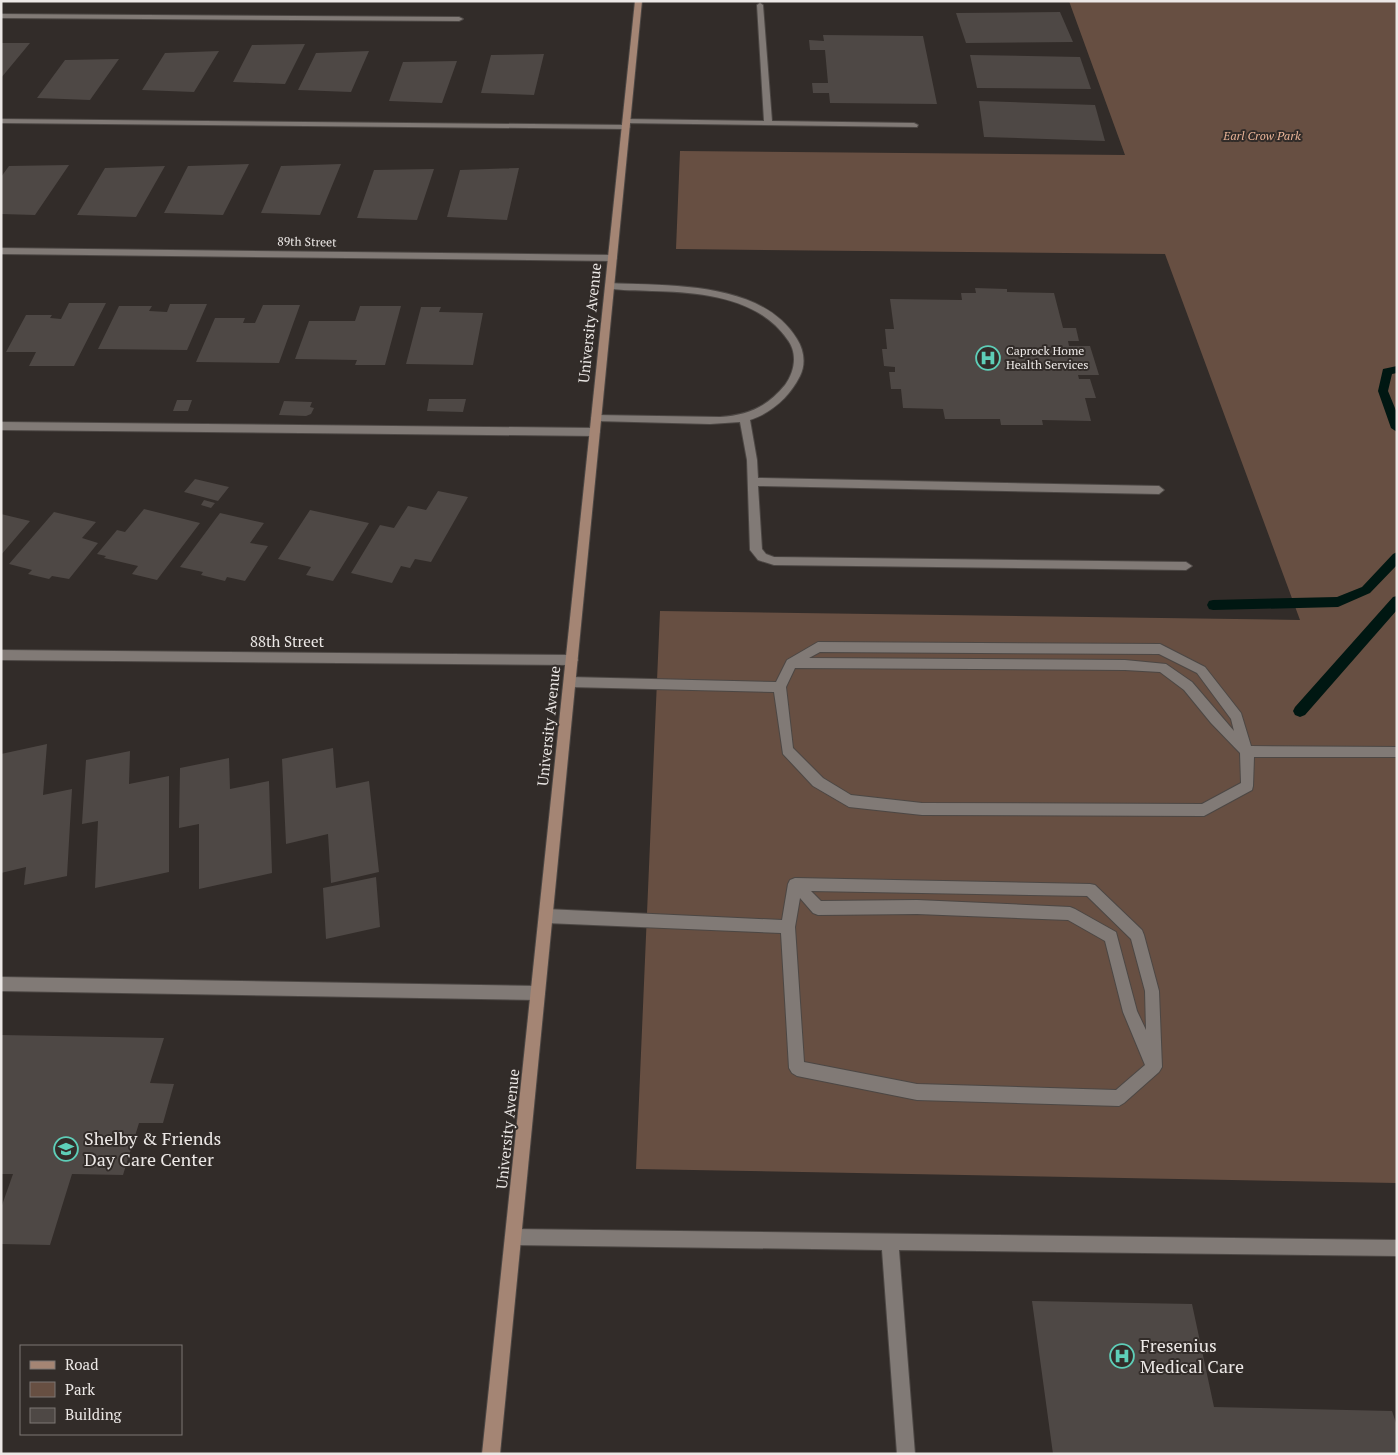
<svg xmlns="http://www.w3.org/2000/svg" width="1398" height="1455" font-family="'PT Serif',serif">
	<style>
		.green { fill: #674f42 }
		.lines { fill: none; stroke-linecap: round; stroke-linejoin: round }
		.stream { fill: #001712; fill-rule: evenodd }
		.building { fill: #4e4845 }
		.lane-casing { stroke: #4c4744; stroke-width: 2 }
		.street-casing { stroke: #4c4744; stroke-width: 2 }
		.secondary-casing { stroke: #4c4744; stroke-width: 2 }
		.lane { fill: #817a76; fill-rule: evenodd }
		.street { fill: #817a76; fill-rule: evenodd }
		.secondary { fill: #a48574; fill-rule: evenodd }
		.labels { text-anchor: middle; stroke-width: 4; stroke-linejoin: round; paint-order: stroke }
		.far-park-label { font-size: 12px; font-style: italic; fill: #e8b397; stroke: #322c29 }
		.far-street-label { font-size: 12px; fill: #ece8e6; stroke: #322c29 }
		.far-poi-label { font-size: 12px; fill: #ece8e6; stroke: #322c29; text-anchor: start }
		.street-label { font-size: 15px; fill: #ece8e6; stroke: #322c29 }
		.near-poi-label { font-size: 18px; fill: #ece8e6; stroke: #322c29; text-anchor: start }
	</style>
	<rect width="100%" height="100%" fill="#322c29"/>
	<path class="green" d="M 1069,1 L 1397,1 L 1397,1183 L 636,1169 L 660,611 L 1300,620 L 1165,254 L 676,249 L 680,151 L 1125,155 Z"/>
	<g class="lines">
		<path class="stream" d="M 1397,366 L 1397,373 L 1392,374 L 1388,391 L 1397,413 L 1397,432 L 1391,428 L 1378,391 L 1383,369 Z
			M 1397,552 L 1397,565 L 1370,593 L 1338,607 L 1213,610 L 1209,609 L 1207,605 L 1209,601 L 1213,600 L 1337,597 L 1362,587 L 1393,554 Z
			M 1397,596 L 1397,610 L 1305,715 L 1300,717 L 1295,715 L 1293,711 L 1295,707 L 1393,597 Z"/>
	</g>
	<path class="building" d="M 1060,12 L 1073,42 L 966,43 L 956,13 Z
		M 823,35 L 923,36 L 937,104 L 830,103 L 829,93 L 813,93 L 812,83 L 828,83 L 825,50 L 810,50 L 809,40 L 824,41 Z
		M 1,43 L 30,43 L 1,78 Z
		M 305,44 L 285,84 L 233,82 L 252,45 Z
		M 219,51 L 194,92 L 142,90 L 165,53 Z
		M 369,51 L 351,92 L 298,90 L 316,53 Z
		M 544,54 L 534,95 L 481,93 L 491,55 Z
		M 970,55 L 1080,57 L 1091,89 L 977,88 Z
		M 119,59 L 90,100 L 37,98 L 65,60 Z
		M 457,61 L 442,103 L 389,101 L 403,62 Z
		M 979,101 L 1095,105 L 1105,141 L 984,137 Z
		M 249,164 L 223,215 L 164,213 L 188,166 Z
		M 341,164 L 320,215 L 261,213 L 281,166 Z
		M 69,165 L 35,215 L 1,214 L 1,177 L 9,166 Z
		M 165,166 L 136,217 L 77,215 L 105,168 Z
		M 519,168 L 507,220 L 447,217 L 460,170 Z
		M 434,169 L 417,220 L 357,218 L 374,170 Z
		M 975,288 L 1007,289 L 1007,292 L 1054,293 L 1063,328 L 1076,328 L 1079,341 L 1068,341 L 1069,346 L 1090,346 L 1099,375 L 1078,375 L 1079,379 L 1090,379 L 1096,398 L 1085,398 L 1091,421 L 1042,420 L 1043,425 L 1001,425 L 1000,419 L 945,419 L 943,409 L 903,408 L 901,389 L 891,389 L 889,372 L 895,372 L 895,367 L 884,366 L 882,349 L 887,349 L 885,329 L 894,329 L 890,299 L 962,300 L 961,293 L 976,293 Z
		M 69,303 L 106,303 L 74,366 L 29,366 L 36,352 L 6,352 L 26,315 L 52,315 L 50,318 L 61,319 Z
		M 170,304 L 207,304 L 187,350 L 98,349 L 119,306 L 152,306 L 149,311 L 167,312 Z
		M 263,305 L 300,305 L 279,363 L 196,362 L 215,318 L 245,318 L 243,323 L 255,323 Z
		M 360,306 L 401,306 L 385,365 L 355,365 L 357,360 L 295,359 L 309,321 L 355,321 Z
		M 421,307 L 441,307 L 439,312 L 483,313 L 473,365 L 406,364 Z
		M 429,399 L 466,399 L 463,412 L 427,411 Z
		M 177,400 L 192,400 L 188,411 L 173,411 Z
		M 284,401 L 312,402 L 310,407 L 314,408 L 311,414 L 306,416 L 279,415 Z
		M 195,479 L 229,487 L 218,501 L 184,492 Z
		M 438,491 L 468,497 L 431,562 L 415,559 L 410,568 L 401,566 L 392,583 L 351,573 L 380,525 L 394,528 L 408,506 L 426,510 Z
		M 204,500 L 215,503 L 211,508 L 201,505 Z
		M 144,509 L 200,523 L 157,580 L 132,574 L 138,566 L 104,558 L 106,556 L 97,554 L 117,530 L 125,532 Z
		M 310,510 L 369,523 L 333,581 L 306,575 L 311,567 L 278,559 Z
		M 54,512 L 96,522 L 82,538 L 98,543 L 69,579 L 52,576 L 49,579 L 28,574 L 32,570 L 9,564 Z
		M 220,513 L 264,523 L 250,543 L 268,546 L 245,581 L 227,577 L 225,581 L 201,575 L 203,572 L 180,567 Z
		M 1,514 L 30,521 L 1,555 Z
		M 47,744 L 43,795 L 72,789 L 67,876 L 24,885 L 26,867 L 1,873 L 1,754 Z
		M 333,748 L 336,788 L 369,781 L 379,872 L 331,883 L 328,834 L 286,844 L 282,759 Z
		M 130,751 L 129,784 L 169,776 L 169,872 L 95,888 L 98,821 L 82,824 L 86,760 Z
		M 229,758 L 230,789 L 269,781 L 272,873 L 199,889 L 199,824 L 179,828 L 180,768 Z
		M 376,877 L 380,927 L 326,939 L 323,888 Z
		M 1,1035 L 164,1038 L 150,1083 L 174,1084 L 163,1123 L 139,1123 L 123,1175 L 72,1174 L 50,1245 L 1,1244 L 1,1208 L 13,1174 L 1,1174 Z
		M 1032,1301 L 1192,1304 L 1214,1407 L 1392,1411 L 1397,1426 L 1397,1454 L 1053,1454 Z"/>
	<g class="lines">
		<g class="lane-casing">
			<path id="lane" d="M 760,3 L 763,5 L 772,121 L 914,123 L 918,125 L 917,127 L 624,123 L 624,119 L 627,119 L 764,121 L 757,5 Z
				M 1,119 L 626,125 L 630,127 L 626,129 L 1,123 Z
				M 610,283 C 669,286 762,281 797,339 C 804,350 806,364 800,376 C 790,396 772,413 750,420 L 757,460 L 758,478 L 1159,486 L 1164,490 L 1159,494 L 758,486 L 762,549 L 766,554 L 774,557 L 1186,562 L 1192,566 L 1186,570 L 774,565 L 758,560 L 750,550 L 747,460 L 740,422 L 710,424 L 596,421 L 591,418 L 596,415 L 720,417 C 748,415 767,407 785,385 C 795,371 798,353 787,339 C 758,297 699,292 652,291 C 638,290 621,291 607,288 L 607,284 Z
				M 1,422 L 595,428 L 600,432 L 595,436 L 1,430 Z
				M 818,642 L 1160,644 L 1205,667 L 1241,713 L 1251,746 L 1397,747 L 1397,757 L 1254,757 L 1253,786 L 1252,790 L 1204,816 L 922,815 L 849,807 L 813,786 L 783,754 L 774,692 L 570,687 L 566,686 L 564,682 L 566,678 L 570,677 L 776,682 L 787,660 ZM 820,652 L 1159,654 L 1197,673 L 1231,719 L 1234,731 L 1192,682 L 1166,664 L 1125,660 L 809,658 ZM 795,668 L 1125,670 L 1160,672 L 1184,690 L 1211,723 L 1240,753 L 1241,783 L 1202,804 L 922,803 L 851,795 L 823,778 L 793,748 L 786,687 Z
				M 795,878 L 1090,884 L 1095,885 L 1142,930 L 1144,935 L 1159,991 L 1162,1067 L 1159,1072 L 1124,1103 L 1119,1106 L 917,1100 L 797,1076 L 792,1073 L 789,1068 L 781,933 L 546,923 L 541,921 L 539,916 L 541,911 L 546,909 L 782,920 L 788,884 L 790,880 ZM 811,891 L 1087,896 L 1131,939 L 1145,991 L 1146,1030 L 1137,1011 L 1116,932 L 1075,909 L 1070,907 L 917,900 L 821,901 ZM 800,898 L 813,913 L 818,915 L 917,914 L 1068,920 L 1105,941 L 1123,1012 L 1145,1065 L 1116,1090 L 917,1084 L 804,1062 L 795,927 Z
				M 1,977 L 538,986 L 543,988 L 545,993 L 543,998 L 538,1000 L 1,991 Z
				M 513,1229 L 1397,1240 L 1397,1256 L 899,1250 L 915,1454 L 897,1454 L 882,1250 L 513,1245 L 507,1243 L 505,1237 L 507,1231 Z"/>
		</g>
		<g class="street-casing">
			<path id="street" d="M 1,14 L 459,17 L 463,19 L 459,21 L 1,18 Z
				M 1,248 L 613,255 L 617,258 L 613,261 L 1,254 Z
				M 1,650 L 572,655 L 576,657 L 578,660 L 576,663 L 572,665 L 1,660 Z"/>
		</g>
		<g class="secondary-casing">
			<path id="secondary" d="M 635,1 L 642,1 L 500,1454 L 482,1454 Z"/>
		</g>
		<use href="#lane" class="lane"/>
		<use href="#street" class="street"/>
		<use href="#secondary" class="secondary"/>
	</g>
	<defs>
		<g id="hospital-ring" transform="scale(1.25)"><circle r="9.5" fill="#322c29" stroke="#5eceb8" stroke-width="1.5"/><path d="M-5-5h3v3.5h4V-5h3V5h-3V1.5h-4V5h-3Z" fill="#5eceb8"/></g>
		<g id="school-ring" transform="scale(1.25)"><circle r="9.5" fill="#322c29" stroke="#5eceb8" stroke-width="1.5"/><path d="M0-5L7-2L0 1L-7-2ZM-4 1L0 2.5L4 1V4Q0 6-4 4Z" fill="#5eceb8"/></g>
	</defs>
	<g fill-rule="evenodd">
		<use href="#hospital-ring" x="988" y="358"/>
		<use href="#school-ring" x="66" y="1149"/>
		<use href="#hospital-ring" x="1122" y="1356"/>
	</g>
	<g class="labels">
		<g class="far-park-label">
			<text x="1262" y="140">Earl Crow Park</text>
		</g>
		<g class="far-street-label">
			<text transform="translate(307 242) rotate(1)" y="4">89th Street</text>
		</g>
		<g class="far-poi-label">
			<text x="1006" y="355">Caprock Home<tspan x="1006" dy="14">Health Services</tspan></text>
		</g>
		<g class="street-label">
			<text transform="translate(590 323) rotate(-84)" y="5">University Avenue</text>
			<text x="287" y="647">88th Street</text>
			<text transform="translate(549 726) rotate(-84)" y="5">University Avenue</text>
			<text transform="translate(508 1129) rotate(-84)" y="5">University Avenue</text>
		</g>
		<g class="near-poi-label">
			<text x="84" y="1145">Shelby &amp; Friends<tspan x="84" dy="21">Day Care Center</tspan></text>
			<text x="1140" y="1352">Fresenius<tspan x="1140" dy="21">Medical Care</tspan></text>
		</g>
	</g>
	<rect width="1398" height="1455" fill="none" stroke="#ece8e6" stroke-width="5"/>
	<rect x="20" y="1345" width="162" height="90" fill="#322c29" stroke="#7c7775"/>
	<rect x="30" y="1361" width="25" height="8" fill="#a48574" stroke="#7c7775"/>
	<text x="65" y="1370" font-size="15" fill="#ece8e6">Road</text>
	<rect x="30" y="1382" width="25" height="15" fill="#674f42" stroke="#7c7775"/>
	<text x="65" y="1395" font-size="15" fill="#ece8e6">Park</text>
	<rect x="30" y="1408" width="25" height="15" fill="#4e4845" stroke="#7c7775"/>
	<text x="65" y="1420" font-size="15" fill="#ece8e6">Building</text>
</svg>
